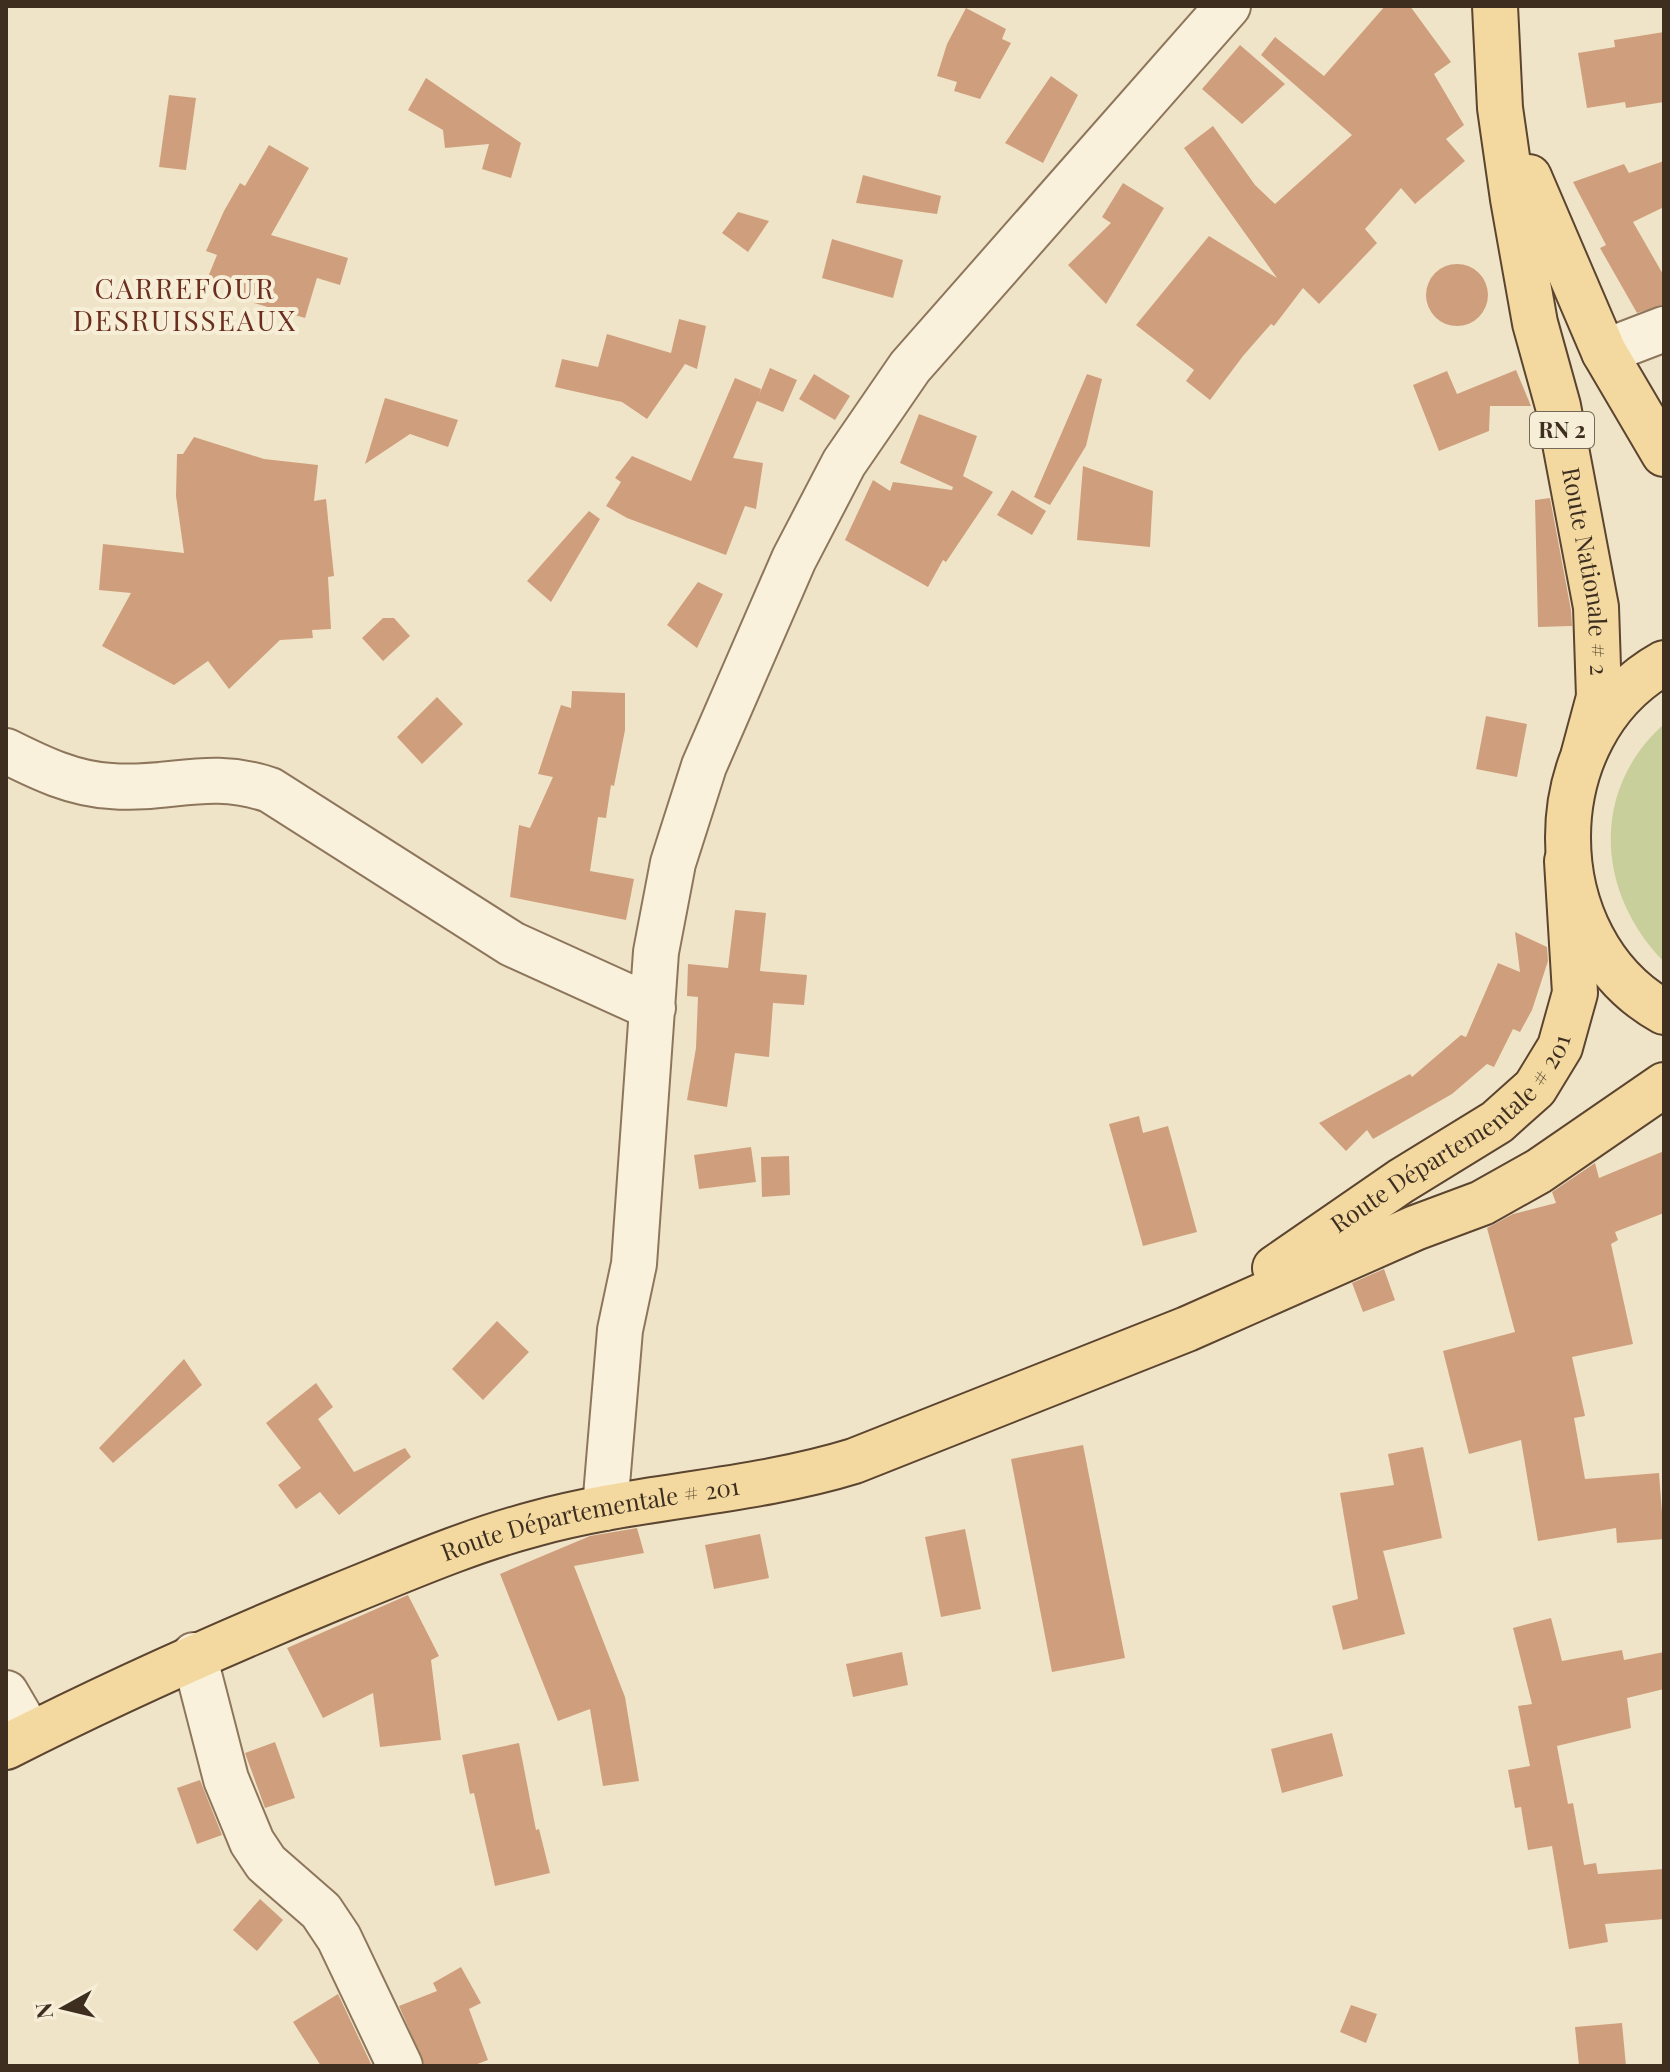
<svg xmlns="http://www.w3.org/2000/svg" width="1670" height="2072" font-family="'Playfair Display',serif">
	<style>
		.green { fill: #c9cf9b }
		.building { fill: #cf9f7d }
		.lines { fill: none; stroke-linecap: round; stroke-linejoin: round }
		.minor-casing { stroke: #8d765c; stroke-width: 48 }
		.major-casing { stroke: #5b4430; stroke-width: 48 }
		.minor { stroke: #faf1dc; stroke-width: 44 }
		.major { stroke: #f3d9a0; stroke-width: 44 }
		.labels { text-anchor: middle; stroke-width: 8; stroke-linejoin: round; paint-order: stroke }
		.shield { fill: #f7eed8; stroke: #756857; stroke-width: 2 }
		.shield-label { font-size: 22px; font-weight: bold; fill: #3d2e20 }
		.street-label { font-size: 24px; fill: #3d2e20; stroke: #f7eed8 }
		.quarter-label { font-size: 28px; letter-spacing: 2px; fill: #6b2e1e; stroke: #f7eed8 }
	</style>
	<rect width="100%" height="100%" fill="#f0e4c8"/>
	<path class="green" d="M 1664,724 L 1664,962 C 1597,894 1589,791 1664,724 Z"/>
	<path class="building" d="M 1385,6 L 1410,6 L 1451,62 L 1434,74 L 1464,125 L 1446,139 L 1465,161 L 1415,204 L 1401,188 L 1365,229 L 1377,243 L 1319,304 L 1303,288 L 1274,326 L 1271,324 L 1243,356 L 1210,400 L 1186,381 L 1194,370 L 1136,325 L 1209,236 L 1277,278 L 1184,148 L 1213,126 L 1255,185 L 1275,204 L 1352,135 L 1261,55 L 1275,37 L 1324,76 Z
		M 966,8 L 1006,29 L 1002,39 L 1011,43 L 980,99 L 954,91 L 957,82 L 937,76 L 947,44 Z
		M 1664,32 L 1664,102 L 1626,108 L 1625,102 L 1587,108 L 1578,53 L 1615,47 L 1614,40 Z
		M 1240,45 L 1285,84 L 1242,124 L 1202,89 Z
		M 1051,76 L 1078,95 L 1043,163 L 1005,143 Z
		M 426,78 L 521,143 L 511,178 L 482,169 L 489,144 L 445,148 L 443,130 L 408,110 Z
		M 169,95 L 196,98 L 186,170 L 159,167 Z
		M 269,145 L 309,168 L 271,235 L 348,258 L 340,285 L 317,278 L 305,318 L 254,303 L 256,298 L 208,277 L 217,255 L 206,251 L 224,211 L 240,183 L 245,186 Z
		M 1664,161 L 1664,207 L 1633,222 L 1664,276 L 1664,305 L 1637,313 L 1600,248 L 1606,245 L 1573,182 L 1624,164 L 1629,173 Z
		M 863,175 L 941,196 L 937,214 L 856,203 Z
		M 1123,183 L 1164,208 L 1106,304 L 1068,265 L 1111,223 L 1102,217 Z
		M 738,212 L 769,221 L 748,252 L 722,233 Z
		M 832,239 L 903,260 L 893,298 L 822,278 Z
		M1426 295a31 31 0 1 1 62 0a31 31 0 1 1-62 0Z
		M 679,319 L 706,326 L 697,369 L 685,364 L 647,419 L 622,402 L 555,387 L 562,359 L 598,367 L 607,334 L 671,353 Z
		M 770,368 L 797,380 L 783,412 L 757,401 L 733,458 L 763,463 L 756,509 L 745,506 L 726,555 L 627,518 L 606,506 L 621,482 L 615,478 L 632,456 L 691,481 L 735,378 L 761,389 L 759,395 Z
		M 1516,370 L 1531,406 L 1490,406 L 1489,431 L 1439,451 L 1413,385 L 1447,371 L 1457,394 Z
		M 814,374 L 850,396 L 835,420 L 799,399 Z
		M 1087,374 L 1102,379 L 1086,446 L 1050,505 L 1034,497 Z
		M 385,398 L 458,420 L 448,447 L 410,434 L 365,464 Z
		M 919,414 L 977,436 L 963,476 L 993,492 L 946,562 L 943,560 L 928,587 L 845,540 L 873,480 L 890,491 L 893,482 L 952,490 L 953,487 L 900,463 Z
		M 194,437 L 264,459 L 318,465 L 314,501 L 326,499 L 334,576 L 328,577 L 331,629 L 312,630 L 313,638 L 280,640 L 229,689 L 208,661 L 174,685 L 102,646 L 131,593 L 99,590 L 103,544 L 184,553 L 176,496 L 177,454 L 183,454 Z
		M 1083,466 L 1153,491 L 1150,547 L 1077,540 Z
		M 1012,490 L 1046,511 L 1032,535 L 997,515 Z
		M 1550,498 L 1571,610 L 1572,626 L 1538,627 L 1535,500 Z
		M 589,511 L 600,519 L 551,602 L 527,581 Z
		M 698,582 L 723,594 L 697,648 L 667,625 Z
		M 383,618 L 394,618 L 410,636 L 383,661 L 362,638 Z
		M 572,691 L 625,693 L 625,730 L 614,786 L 611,785 L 606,818 L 598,817 L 590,871 L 634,879 L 626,920 L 510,897 L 519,825 L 530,828 L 553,777 L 538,774 L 561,705 L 571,708 Z
		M 437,697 L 463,724 L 422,764 L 397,737 Z
		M 1486,716 L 1527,724 L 1517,777 L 1476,769 Z
		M 735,910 L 766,913 L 760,971 L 807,975 L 804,1005 L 773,1003 L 769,1057 L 735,1053 L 727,1107 L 687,1100 L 696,1048 L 698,997 L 687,996 L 688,964 L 728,968 Z
		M 1515,932 L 1547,947 L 1548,961 L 1532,1010 L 1520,1032 L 1513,1029 L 1494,1067 L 1487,1064 L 1452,1094 L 1373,1139 L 1367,1130 L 1346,1151 L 1319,1123 L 1410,1074 L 1412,1077 L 1461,1035 L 1466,1037 L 1498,963 L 1520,972 Z
		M 1139,1116 L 1143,1133 L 1168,1126 L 1197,1232 L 1143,1246 L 1109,1124 Z
		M 751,1147 L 756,1182 L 699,1189 L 694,1155 Z
		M 1664,1151 L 1664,1213 L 1615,1232 L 1618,1240 L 1611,1244 L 1633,1344 L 1572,1357 L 1585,1416 L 1574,1418 L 1585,1479 L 1659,1473 L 1664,1539 L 1617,1543 L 1616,1528 L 1538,1541 L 1521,1440 L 1469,1454 L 1443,1351 L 1515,1332 L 1487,1228 L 1513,1214 L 1556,1203 L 1552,1192 L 1595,1163 L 1599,1178 Z
		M 789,1156 L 790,1195 L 762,1197 L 761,1157 Z
		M 1384,1269 L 1395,1300 L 1363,1312 L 1352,1283 Z
		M 497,1321 L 529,1352 L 483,1400 L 452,1369 Z
		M 184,1359 L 202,1385 L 113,1463 L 99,1448 Z
		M 316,1383 L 333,1407 L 318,1419 L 354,1472 L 405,1448 L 411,1457 L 339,1515 L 320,1492 L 296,1509 L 278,1485 L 301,1468 L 266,1423 Z
		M 1083,1445 L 1125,1658 L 1052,1672 L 1011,1459 Z
		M 1423,1447 L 1442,1538 L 1383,1551 L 1405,1634 L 1343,1650 L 1332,1606 L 1358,1599 L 1340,1493 L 1394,1485 L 1388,1454 Z
		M 637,1528 L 644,1553 L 574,1566 L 625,1697 L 639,1781 L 603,1786 L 590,1709 L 558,1721 L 500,1574 L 590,1536 Z
		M 965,1529 L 981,1609 L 941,1617 L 925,1537 Z
		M 760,1534 L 769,1578 L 714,1589 L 705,1545 Z
		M 408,1595 L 439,1656 L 431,1660 L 441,1740 L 380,1747 L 373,1693 L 323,1718 L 287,1648 Z
		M 1551,1618 L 1562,1661 L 1622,1650 L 1624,1660 L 1664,1652 L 1664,1689 L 1627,1698 L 1631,1728 L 1557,1746 L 1568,1804 L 1573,1803 L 1584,1865 L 1596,1863 L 1598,1874 L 1664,1869 L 1664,1919 L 1605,1924 L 1608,1942 L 1569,1949 L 1552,1846 L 1528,1850 L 1521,1807 L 1515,1808 L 1508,1770 L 1530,1766 L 1518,1706 L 1532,1704 L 1513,1628 Z
		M 902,1652 L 908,1685 L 853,1697 L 846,1664 Z
		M 1332,1733 L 1343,1776 L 1282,1793 L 1271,1749 Z
		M 275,1742 L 295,1798 L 265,1808 L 245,1753 Z
		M 519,1743 L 536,1830 L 539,1829 L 550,1873 L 495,1886 L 474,1793 L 470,1794 L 462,1755 Z
		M 200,1780 L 222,1835 L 197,1844 L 177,1788 Z
		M 260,1899 L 283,1920 L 257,1951 L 233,1930 Z
		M 461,1967 L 481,2003 L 469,2009 L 488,2060 L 472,2066 L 425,2066 L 399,2006 L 437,1991 L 433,1983 Z
		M 338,1994 L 372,2066 L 321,2066 L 293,2022 Z
		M 1351,2005 L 1377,2014 L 1366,2043 L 1340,2032 Z
		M 1622,2023 L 1626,2066 L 1579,2066 L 1575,2027 Z"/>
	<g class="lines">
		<g class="minor-casing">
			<path id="minor" d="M 1604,352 L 1664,329
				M 6,751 C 40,768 73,784 111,786 C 170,791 208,769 270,790 L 512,944 L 653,1008
				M 605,1508 L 620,1330 L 634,1264 L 656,952 L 673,863 L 704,766 L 794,559 L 844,463 L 910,367 L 1228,6
				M 194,1655 L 226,1779 L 252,1842 L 266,1863 L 321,1911 L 339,1938 L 400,2066
				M 6,1693 L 30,1734"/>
		</g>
		<g class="major-casing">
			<g id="major">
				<path id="s1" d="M 1495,6 L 1500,108 L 1513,199 L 1535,323 L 1558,406 L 1596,607 L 1599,697 L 1584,753"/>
				<path d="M 1529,177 L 1604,352 L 1664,454"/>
				<path d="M 1664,663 C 1536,734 1536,941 1664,1012"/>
				<path id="s2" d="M 1275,1268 L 1401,1181 L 1497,1122 L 1535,1088 L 1560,1047 L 1575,993 L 1567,861"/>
				<path id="s3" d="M 6,1747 C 114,1692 224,1643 336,1597 C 401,1571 466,1542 534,1524 C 639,1495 750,1493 854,1461 L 1187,1329 L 1415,1228 L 1482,1203 L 1539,1171 L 1664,1085"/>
			</g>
		</g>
		<use href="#minor" class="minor"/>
		<use href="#major" class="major"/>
	</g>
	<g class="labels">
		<rect class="shield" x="1530" y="412" width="64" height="36" rx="6"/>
		<g class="shield-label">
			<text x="1562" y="438">RN 2</text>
		</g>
		<g class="street-label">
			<text dy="8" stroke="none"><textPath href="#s1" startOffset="574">Route Nationale # 2</textPath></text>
			<text dy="8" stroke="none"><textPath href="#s2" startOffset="224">Route Départementale # 201</textPath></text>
			<text dy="8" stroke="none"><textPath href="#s3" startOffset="630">Route Départementale # 201</textPath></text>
		</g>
		<g class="quarter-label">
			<text x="185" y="299">CARREFOUR<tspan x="185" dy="32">DESRUISSEAUX</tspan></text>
		</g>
	</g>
	<rect width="1670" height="2072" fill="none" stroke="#3d2e20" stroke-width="16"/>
	<g transform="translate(64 2008) rotate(262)" stroke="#f7eed8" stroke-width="6" paint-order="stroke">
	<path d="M0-6L14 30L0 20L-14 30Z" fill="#3d2e20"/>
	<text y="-12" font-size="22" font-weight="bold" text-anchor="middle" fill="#3d2e20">N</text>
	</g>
</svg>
